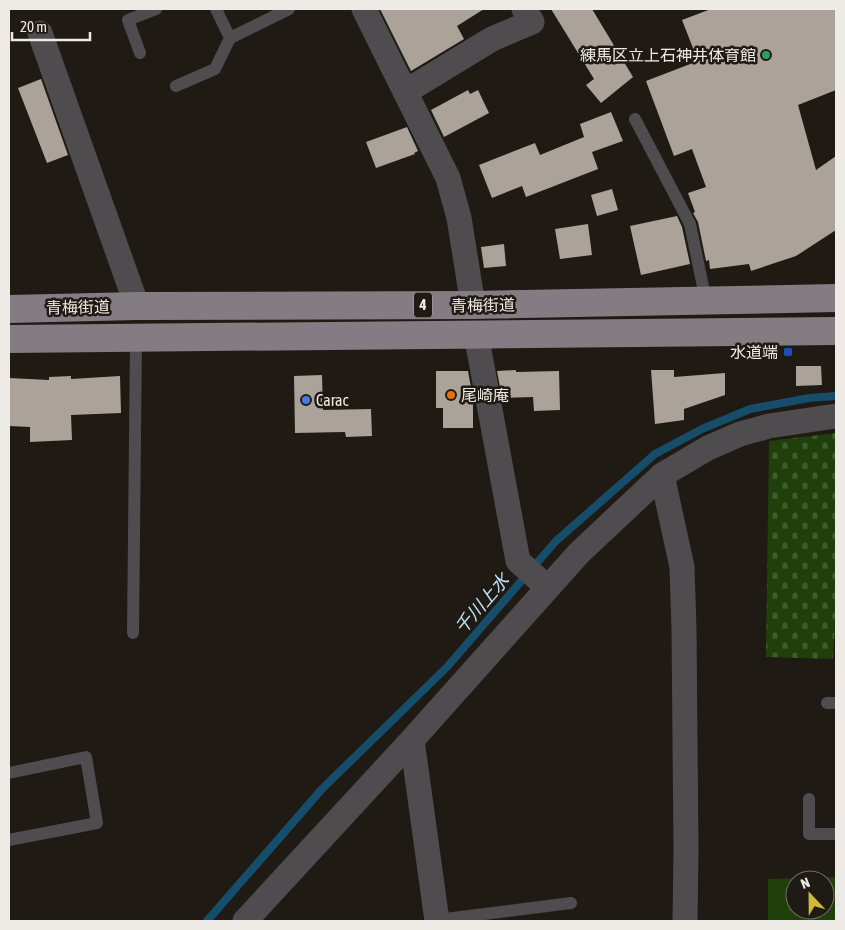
<svg xmlns="http://www.w3.org/2000/svg" width="845" height="930" font-family="'Asap Condensed','Noto Sans JP',sans-serif">
	<style>
		.cemetery { fill: url(#cemetery-stones) }
		.park { fill: #1f400b; fill-rule: evenodd }
		.lines { fill: none; stroke-linecap: round; stroke-linejoin: round }
		.stream { stroke: #154d6a; stroke-width: 8 }
		.building { fill: #aba39a }
		.lane { stroke: #4f4c4f; stroke-width: 12 }
		.street { stroke: #4f4c4f; stroke-width: 25 }
		.primary { stroke: #837c83; stroke-width: 28 }
		.leisure-dot { fill: #2e9e5b; stroke: #1f1a13; stroke-width: 2 }
		.transit-dot { fill: #1a4fb4; stroke: #1f1a13; stroke-width: 2 }
		.food-dot { fill: #e8710a; stroke: #1f1a13; stroke-width: 2 }
		.shop-dot { fill: #3f7fe0; stroke: #1f1a13; stroke-width: 2 }
		.labels { text-anchor: middle; stroke-width: 5; stroke-linejoin: round; paint-order: stroke }
		.shield { fill: #1f1a13; stroke: #b0aca7; stroke-width: 1 }
		.shield-label { font-size: 15px; font-weight: bold; fill: #eeebe6 }
		.poi-label { font-size: 16px; fill: #eeebe6; stroke: #1f1a13; text-anchor: end }
		.street-label { font-size: 16px; fill: #eeebe6; stroke: #1f1a13 }
		.water-label { font-size: 18px; font-style: italic; fill: #bee2f8; stroke: #1f1a13 }
	</style>
	<defs>
		<pattern id="cemetery-stones" width="16" height="16" patternUnits="userSpaceOnUse" patternTransform="scale(1.25)"><rect width="16" height="16" fill="#1f400b"/><path d="M2 7V4a2 2 0 0 1 4 0v3zM10 15v-3a2 2 0 0 1 4 0v3z" fill="#405c2f"/></pattern>
	</defs>
	<rect width="100%" height="100%" fill="#1f1a13"/>
	<path class="cemetery" d="M 836,433 L 836,606 L 833,659 L 766,657 L 769,441 Z"/>
	<path class="park" d="M 836,877 L 836,921 L 768,921 L 768,879 ZM 795,880 L 825,880 L 825,910 L 795,910 Z"/>
	<g class="lines">
		<path class="stream" d="M 207,921 L 322,789 L 447,667 L 556,541 L 655,454 L 702,429 L 750,409 L 809,398 L 836,396"/>
	</g>
	<path class="building" d="M 380,9 L 484,9 L 457,26 L 464,39 L 411,71 Z
		M 551,9 L 592,9 L 633,77 L 601,103 L 586,85 L 594,79 Z
		M 711,9 L 836,9 L 836,90 L 798,105 L 816,170 L 836,156 L 836,230 L 796,256 L 751,271 L 749,264 L 710,269 L 709,260 L 706,261 L 698,222 L 693,213 L 695,212 L 688,193 L 706,187 L 692,149 L 674,156 L 646,81 L 698,61 L 682,20 Z
		M 41,79 L 68,155 L 47,163 L 18,88 Z
		M 468,90 L 470,94 L 478,90 L 489,113 L 444,137 L 431,110 Z
		M 611,112 L 623,141 L 592,152 L 598,169 L 526,197 L 522,186 L 492,198 L 479,165 L 535,143 L 540,155 L 584,137 L 580,124 Z
		M 407,127 L 418,151 L 414,153 L 415,154 L 376,168 L 366,142 Z
		M 612,189 L 618,210 L 597,216 L 591,195 Z
		M 677,216 L 682,227 L 690,264 L 641,275 L 630,226 Z
		M 588,224 L 592,255 L 560,259 L 555,229 Z
		M 504,244 L 506,266 L 484,268 L 481,247 Z
		M 796,366 L 821,366 L 822,385 L 796,386 Z
		M 516,370 L 516,372 L 559,371 L 560,410 L 534,411 L 533,397 L 502,398 L 497,371 Z
		M 651,370 L 674,370 L 674,377 L 725,373 L 725,395 L 684,409 L 684,420 L 655,424 Z
		M 436,371 L 468,371 L 473,399 L 473,428 L 443,428 L 443,408 L 436,408 Z
		M 322,375 L 323,410 L 371,409 L 372,436 L 346,437 L 345,432 L 295,433 L 294,376 Z
		M 71,376 L 71,379 L 120,376 L 121,413 L 71,415 L 72,440 L 30,442 L 30,427 L 9,426 L 9,378 L 49,380 L 49,377 Z"/>
	<g class="lines">
		<path class="lane" d="M 216,9 L 230,38 L 289,9
			M 140,53 L 128,20 L 156,9
			M 176,86 L 215,69 L 230,38
			M 635,119 L 690,224 L 706,301
			M 133,633 L 136,339
			M 827,703 L 836,703
			M 9,773 L 86,757 L 97,823 L 9,840
			M 809,799 L 809,834 L 836,834
			M 437,920 L 571,903"/>
		<path class="street" d="M 364,9 L 448,178 L 459,218 L 473,305
			M 40,33 L 137,306
			M 405,92 L 492,39 L 532,22 L 524,9
			M 476,334 L 518,561 L 548,588
			M 662,475 L 682,567 L 684,629 L 686,851 L 685,921
			M 412,740 L 437,921
			M 245,921 L 412,740 L 579,553 L 662,475 L 708,448 L 740,434 L 769,426 L 836,416"/>
		<path class="primary" d="M 9,309 L 137,306 L 473,305 L 836,298
			M 9,339 L 836,331"/>
	</g>
	<circle class="leisure-dot" cx="766" cy="55" r="5"/>
	<rect class="transit-dot" x="783" y="347" width="10" height="10" rx="2.5"/>
	<circle class="food-dot" cx="451" cy="395" r="5"/>
	<circle class="shop-dot" cx="306" cy="400" r="5"/>
	<g class="labels">
		<rect class="shield" x="414" y="292.5" width="18" height="25" rx="4"/>
		<g class="shield-label">
			<text x="423" y="310">4</text>
		</g>
		<g class="poi-label">
			<text x="756" y="61">練馬区立上石神井体育館</text>
			<text x="778" y="358">水道端</text>
			<text x="461" y="401" text-anchor="start">尾崎庵</text>
			<text x="316" y="406" text-anchor="start">Carac</text>
		</g>
		<g class="street-label">
			<text transform="translate(483 305) rotate(-1)" y="6">青梅街道</text>
			<text transform="translate(78 307) rotate(-1)" y="6">青梅街道</text>
		</g>
		<g class="water-label">
			<text transform="translate(482 604) rotate(-49)" y="6">千川上水</text>
		</g>
	</g>
	<rect width="845" height="930" fill="none" stroke="#eeebe6" stroke-width="20"/>
	<g transform="translate(810 895) rotate(338)"><circle r="24" fill="#1f1a13" stroke="#726e67"/>
	<path d="M0-4L9 19L0 12L-9 19Z" fill="#d2b736"/>
	<text y="-8" font-size="14" font-weight="bold" text-anchor="middle" fill="#eeebe6">N</text>
	</g>
	<path d="M12 32v8h78v-8" fill="none" stroke="#eeebe6" stroke-width="2.5"/>
	<text x="20" y="32" font-size="15" fill="#eeebe6" stroke="#1f1a13" stroke-width="4" paint-order="stroke">20 m</text>
</svg>
